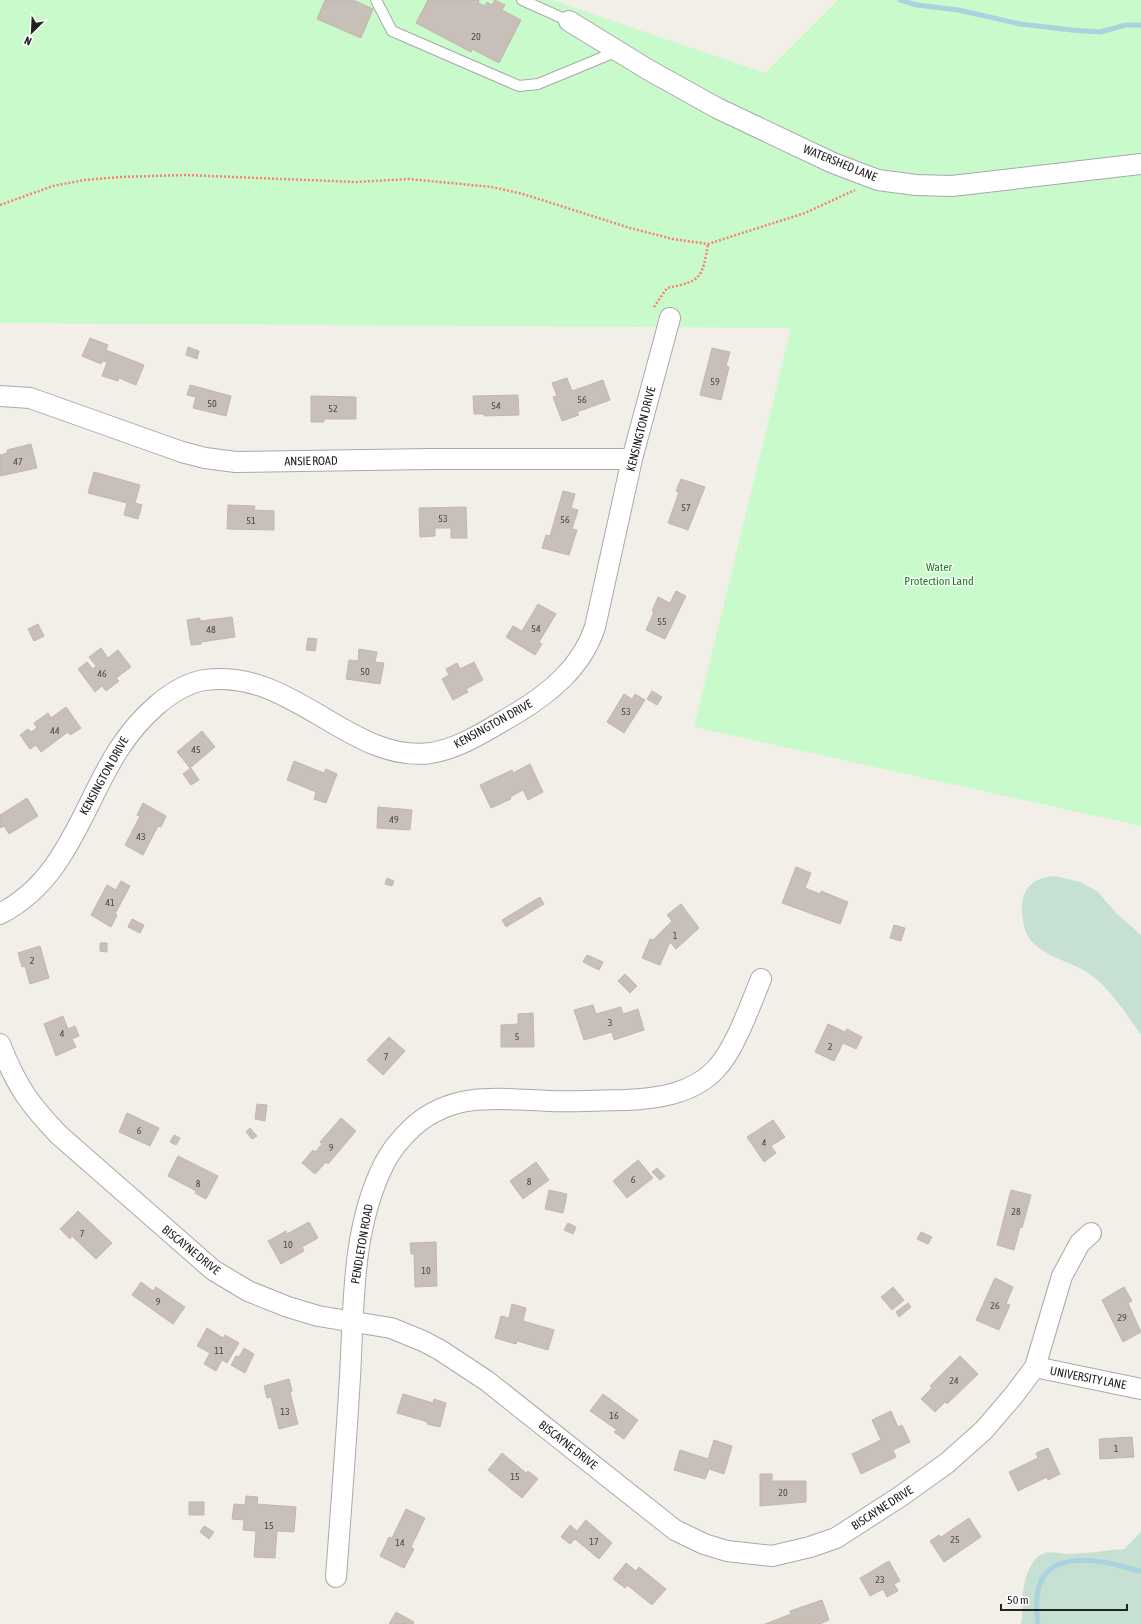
<svg xmlns="http://www.w3.org/2000/svg" width="1141" height="1624" font-family="'Asap Condensed',sans-serif">
	<style>
		.wetland { fill: #c6e0d4 }
		.park { fill: #c8facc }
		.lines { fill: none; stroke-linecap: round; stroke-linejoin: round }
		.stream { stroke: #aad3df; stroke-width: 5 }
		.building { fill: #c7bfb8; stroke: #c4b6ab }
		.service-casing { stroke: #a9a9a9; stroke-width: 12 }
		.minor-casing { stroke: #a9a9a9; stroke-width: 22 }
		.path { stroke: #fa8072; stroke-width: 2.5; stroke-dasharray: 2 2; stroke-linecap: butt }
		.service { stroke: #fff; stroke-width: 10 }
		.minor { stroke: #fff; stroke-width: 20 }
		.labels { text-anchor: middle; stroke-width: 3; stroke-linejoin: round; paint-order: stroke }
		.number-label { font-size: 10px; fill: #4b4948 }
		.street-label { font-size: 12px; fill: #222; stroke: #fff }
		.park-label { font-size: 12px; fill: #0c8416; stroke: #fff }
	</style>
	<rect width="100%" height="100%" fill="#f2efe9"/>
	<path class="wetland" d="M 1055,876 L 1080,882 L 1097,891 L 1117,914 L 1141,935 L 1141,1035 C 1127,1015 1114,994 1095,978 C 1071,957 1027,958 1023,920 C 1022,912 1021,906 1023,899 C 1026,883 1040,877 1055,876 Z
		M 1141,1532 L 1141,1624 L 1021,1624 C 1024,1610 1021,1595 1025,1581 C 1027,1573 1032,1560 1040,1555 C 1049,1550 1056,1553 1066,1554 C 1086,1554 1105,1550 1124,1549 Z"/>
	<path class="park" d="M 0,0 L 552,0 L 765,73 L 838,0 L 1141,0 L 1141,826 L 694,727 L 791,328 L 0,323 Z"/>
	<g class="lines">
		<path class="stream" d="M 900,0 L 917,5 L 958,10 L 1020,24 L 1072,30 L 1100,32 L 1126,25 L 1141,25
			M 1038,1624 C 1031,1572 1051,1555 1102,1562 C 1115,1563 1128,1569 1141,1571"/>
	</g>
	<path class="building" d="M 325,0 L 353,0 L 373,9 L 361,38 L 317,19 Z
		M 428,0 L 479,0 L 478,3 L 485,6 L 487,2 L 492,5 L 495,0 L 505,5 L 502,10 L 521,20 L 499,63 L 472,49 L 471,52 L 416,23 Z
		M 90,338 L 108,345 L 106,350 L 144,365 L 136,385 L 119,378 L 118,381 L 102,376 L 107,362 L 102,361 L 101,364 L 82,356 Z
		M 188,347 L 199,351 L 197,359 L 186,355 Z
		M 712,348 L 730,352 L 726,366 L 729,367 L 721,400 L 700,395 Z
		M 567,378 L 572,391 L 603,380 L 610,400 L 577,412 L 579,415 L 562,421 L 553,397 L 557,396 L 552,383 Z
		M 190,385 L 231,396 L 226,416 L 193,408 L 196,397 L 187,395 Z
		M 518,395 L 519,415 L 484,416 L 484,414 L 474,414 L 473,396 Z
		M 311,396 L 356,397 L 356,419 L 324,419 L 324,422 L 311,422 Z
		M 31,444 L 37,468 L 0,476 L 0,455 L 7,453 L 7,450 Z
		M 94,472 L 140,485 L 135,503 L 142,505 L 138,519 L 124,515 L 127,503 L 88,493 Z
		M 681,479 L 705,487 L 688,530 L 668,523 L 679,492 L 676,491 Z
		M 563,491 L 575,494 L 571,508 L 578,510 L 572,529 L 577,530 L 569,555 L 542,548 L 546,535 L 550,536 Z
		M 228,505 L 255,506 L 254,510 L 274,511 L 274,530 L 227,529 Z
		M 466,507 L 467,538 L 451,538 L 451,528 L 435,528 L 435,536 L 420,537 L 419,508 Z
		M 676,591 L 686,596 L 665,639 L 646,630 L 654,612 L 652,611 L 658,597 L 670,603 Z
		M 538,604 L 556,614 L 539,642 L 542,644 L 535,655 L 506,637 L 513,626 L 522,631 Z
		M 232,617 L 235,637 L 201,642 L 201,644 L 191,645 L 187,620 L 200,618 L 200,621 Z
		M 38,624 L 44,636 L 34,641 L 28,629 Z
		M 308,638 L 317,639 L 315,651 L 306,650 Z
		M 101,648 L 108,658 L 118,650 L 131,667 L 116,678 L 119,681 L 106,691 L 102,686 L 95,692 L 78,669 L 87,662 L 93,669 L 96,666 L 89,657 Z
		M 359,649 L 377,652 L 375,662 L 384,663 L 380,684 L 346,679 L 349,660 L 358,661 Z
		M 474,662 L 483,680 L 466,689 L 468,692 L 453,700 L 442,679 L 449,675 L 446,669 L 457,663 L 460,669 Z
		M 652,691 L 662,697 L 657,705 L 647,699 Z
		M 624,694 L 632,699 L 635,694 L 645,700 L 624,733 L 607,722 Z
		M 66,707 L 81,728 L 70,735 L 68,732 L 41,752 L 36,745 L 30,749 L 20,735 L 28,729 L 31,732 L 37,728 L 34,723 L 48,713 L 51,718 Z
		M 202,731 L 215,747 L 190,768 L 177,752 Z
		M 294,761 L 324,773 L 326,769 L 337,774 L 326,803 L 314,799 L 316,792 L 287,780 Z
		M 530,764 L 543,792 L 528,800 L 523,790 L 510,797 L 511,799 L 491,808 L 480,785 L 512,770 L 513,773 Z
		M 191,768 L 199,780 L 191,785 L 183,774 Z
		M 27,798 L 38,816 L 9,834 L 4,826 L 0,828 L 0,815 Z
		M 143,803 L 166,816 L 161,827 L 158,826 L 143,855 L 125,845 L 140,816 L 137,815 Z
		M 378,807 L 412,810 L 410,830 L 377,828 Z
		M 796,867 L 811,873 L 805,888 L 820,894 L 821,891 L 848,902 L 840,924 L 782,903 Z
		M 387,878 L 394,881 L 392,886 L 385,884 Z
		M 121,881 L 130,886 L 115,914 L 117,915 L 111,927 L 91,915 L 107,885 L 116,890 Z
		M 540,897 L 544,904 L 506,927 L 502,920 Z
		M 681,904 L 699,928 L 676,949 L 670,942 L 660,965 L 642,958 L 650,939 L 653,940 L 672,921 L 667,915 Z
		M 132,919 L 144,925 L 140,933 L 128,927 Z
		M 894,925 L 905,928 L 901,941 L 890,938 Z
		M 100,943 L 107,943 L 107,952 L 100,951 Z
		M 40,946 L 49,978 L 30,984 L 25,966 L 22,967 L 18,953 Z
		M 587,955 L 603,962 L 599,970 L 583,962 Z
		M 625,974 L 637,986 L 630,993 L 618,981 Z
		M 593,1005 L 596,1014 L 621,1007 L 623,1014 L 638,1009 L 644,1030 L 614,1040 L 612,1032 L 584,1040 L 574,1010 Z
		M 533,1013 L 534,1047 L 501,1047 L 501,1025 L 518,1024 L 518,1014 Z
		M 63,1016 L 68,1029 L 75,1026 L 79,1036 L 72,1039 L 76,1047 L 56,1056 L 44,1024 Z
		M 828,1024 L 845,1032 L 847,1029 L 862,1037 L 856,1049 L 843,1043 L 834,1061 L 815,1052 Z
		M 389,1037 L 405,1051 L 383,1075 L 367,1060 Z
		M 257,1104 L 267,1105 L 265,1121 L 255,1119 Z
		M 127,1113 L 159,1128 L 150,1146 L 119,1132 Z
		M 341,1118 L 356,1131 L 328,1164 L 326,1162 L 315,1174 L 302,1163 L 313,1150 L 315,1152 L 322,1144 L 320,1142 Z
		M 773,1120 L 785,1137 L 771,1146 L 776,1153 L 764,1162 L 747,1137 Z
		M 250,1128 L 257,1136 L 252,1139 L 246,1132 Z
		M 174,1135 L 180,1138 L 176,1145 L 170,1142 Z
		M 178,1156 L 218,1176 L 206,1199 L 195,1193 L 196,1191 L 168,1176 Z
		M 638,1160 L 653,1178 L 627,1198 L 613,1181 Z
		M 536,1162 L 549,1180 L 523,1199 L 510,1181 Z
		M 657,1168 L 665,1176 L 660,1180 L 652,1172 Z
		M 549,1190 L 567,1194 L 563,1213 L 545,1209 Z
		M 1011,1190 L 1031,1195 L 1022,1228 L 1020,1227 L 1014,1250 L 997,1245 Z
		M 78,1211 L 112,1243 L 96,1259 L 72,1236 L 70,1239 L 60,1229 Z
		M 309,1222 L 318,1238 L 302,1247 L 304,1251 L 281,1264 L 268,1241 L 286,1231 L 287,1234 Z
		M 568,1223 L 576,1227 L 573,1234 L 564,1230 Z
		M 921,1232 L 932,1237 L 928,1244 L 917,1239 Z
		M 436,1242 L 437,1286 L 415,1287 L 414,1254 L 411,1254 L 410,1243 Z
		M 995,1278 L 1013,1287 L 1006,1304 L 1010,1305 L 999,1330 L 976,1320 Z
		M 141,1282 L 153,1291 L 156,1287 L 185,1307 L 173,1324 L 132,1295 Z
		M 893,1287 L 904,1300 L 892,1310 L 881,1297 Z
		M 1124,1287 L 1132,1301 L 1128,1303 L 1141,1332 L 1123,1342 L 1102,1300 Z
		M 908,1303 L 911,1307 L 899,1317 L 896,1312 Z
		M 512,1304 L 526,1308 L 523,1321 L 554,1330 L 548,1350 L 517,1341 L 516,1344 L 495,1338 L 501,1316 L 509,1318 Z
		M 207,1328 L 223,1338 L 225,1335 L 239,1343 L 227,1363 L 222,1360 L 216,1371 L 204,1364 L 210,1353 L 197,1346 Z
		M 244,1348 L 254,1354 L 245,1373 L 231,1365 L 236,1356 L 239,1357 Z
		M 960,1356 L 978,1374 L 947,1404 L 945,1402 L 935,1412 L 921,1399 L 932,1388 L 930,1386 Z
		M 289,1379 L 292,1391 L 290,1392 L 298,1424 L 279,1429 L 271,1397 L 267,1398 L 264,1386 Z
		M 403,1394 L 433,1403 L 434,1399 L 446,1403 L 440,1427 L 427,1424 L 428,1422 L 397,1413 Z
		M 603,1394 L 638,1420 L 624,1439 L 614,1432 L 617,1430 L 590,1411 Z
		M 891,1411 L 898,1427 L 902,1425 L 910,1442 L 893,1450 L 896,1457 L 861,1474 L 852,1454 L 881,1440 L 872,1420 Z
		M 1132,1437 L 1134,1457 L 1100,1459 L 1099,1439 Z
		M 714,1440 L 732,1446 L 724,1474 L 709,1469 L 705,1479 L 674,1470 L 680,1450 L 708,1459 Z
		M 1048,1448 L 1060,1474 L 1048,1480 L 1047,1477 L 1018,1491 L 1009,1472 L 1038,1458 L 1036,1453 Z
		M 502,1453 L 526,1473 L 528,1471 L 538,1479 L 522,1498 L 488,1470 Z
		M 760,1474 L 772,1474 L 772,1481 L 806,1481 L 806,1502 L 760,1506 Z
		M 246,1496 L 258,1497 L 257,1504 L 296,1507 L 294,1532 L 277,1531 L 275,1558 L 254,1557 L 256,1531 L 243,1530 L 244,1520 L 232,1519 L 234,1504 L 245,1505 Z
		M 189,1502 L 204,1502 L 204,1515 L 189,1515 Z
		M 406,1509 L 425,1518 L 411,1547 L 414,1549 L 404,1568 L 380,1556 L 389,1537 L 392,1538 Z
		M 969,1518 L 981,1537 L 944,1562 L 930,1541 L 939,1535 L 941,1537 Z
		M 586,1520 L 612,1543 L 599,1559 L 575,1539 L 570,1544 L 561,1537 L 570,1525 L 577,1531 Z
		M 204,1526 L 214,1532 L 209,1539 L 200,1532 Z
		M 889,1561 L 900,1581 L 894,1584 L 898,1591 L 887,1597 L 883,1589 L 870,1596 L 860,1578 Z
		M 626,1563 L 636,1571 L 639,1567 L 666,1589 L 652,1605 L 627,1585 L 625,1588 L 613,1579 Z
		M 822,1600 L 829,1620 L 820,1624 L 765,1624 L 791,1614 L 790,1611 Z
		M 396,1612 L 414,1622 L 413,1624 L 389,1624 Z"/>
	<g class="lines">
		<g class="service-casing">
			<path id="service" d="M 376,0 L 392,31 L 519,86 L 538,84 L 618,51
				M 522,0 L 569,21"/>
		</g>
		<g class="minor-casing">
			<path id="minor" d="M 569,21 L 647,69 L 717,108 L 833,163 L 878,180 L 916,185 L 952,186 L 1141,164
				M 0,396 L 30,398 L 182,452 L 205,458 L 236,462 L 430,459 L 632,459
				M 0,914 C 21,903 41,885 55,865 C 93,811 104,750 157,705 C 171,693 186,683 205,680 C 293,668 351,764 431,753 C 461,748 489,729 515,714 C 550,693 582,667 595,627 L 632,459 L 670,318
				M 0,1044 C 16,1085 29,1104 59,1135 L 213,1270 L 248,1291 L 288,1307 L 318,1316 L 391,1328 L 423,1341 L 440,1350 L 487,1381 L 675,1530 L 704,1544 L 727,1551 L 772,1556 L 810,1547 L 836,1538 L 901,1496 L 947,1463 L 984,1430 L 1014,1395 L 1035,1367 L 1062,1276 L 1080,1243 L 1091,1233
				M 1035,1367 L 1141,1389
				M 336,1577 C 341,1510 346,1444 350,1377 C 354,1306 351,1230 384,1164 C 391,1150 402,1137 414,1126 C 454,1091 500,1099 549,1101 C 574,1102 600,1100 625,1100 C 656,1099 692,1094 715,1070 C 735,1050 750,1005 761,979"/>
		</g>
		<path class="path" d="M 0,205 L 53,186 L 84,180 L 120,177 L 185,175 L 356,182 L 409,179 L 492,187 L 523,194 L 630,228 L 673,239 L 708,244 L 805,213 L 855,190
			M 654,307 L 667,288 C 702,281 702,278 708,244"/>
		<use href="#service" class="service"/>
		<use href="#minor" class="minor"/>
	</g>
	<g class="labels">
		<g class="number-label">
			<text x="476" y="40">20</text>
			<text x="715" y="385">59</text>
			<text x="582" y="403">56</text>
			<text x="212" y="407">50</text>
			<text x="496" y="409">54</text>
			<text x="333" y="412">52</text>
			<text x="18" y="465">47</text>
			<text x="686" y="511">57</text>
			<text x="443" y="522">53</text>
			<text x="565" y="523">56</text>
			<text x="251" y="524">51</text>
			<text x="662" y="625">55</text>
			<text x="536" y="632">54</text>
			<text x="211" y="633">48</text>
			<text x="365" y="675">50</text>
			<text x="102" y="677">46</text>
			<text x="626" y="715">53</text>
			<text x="55" y="734">44</text>
			<text x="196" y="753">45</text>
			<text x="394" y="823">49</text>
			<text x="141" y="840">43</text>
			<text x="110" y="906">41</text>
			<text x="675" y="939">1</text>
			<text x="32" y="964">2</text>
			<text x="610" y="1026">3</text>
			<text x="62" y="1037">4</text>
			<text x="517" y="1040">5</text>
			<text x="830" y="1050">2</text>
			<text x="386" y="1060">7</text>
			<text x="139" y="1134">6</text>
			<text x="764" y="1146">4</text>
			<text x="331" y="1151">9</text>
			<text x="633" y="1183">6</text>
			<text x="529" y="1185">8</text>
			<text x="198" y="1187">8</text>
			<text x="1016" y="1215">28</text>
			<text x="82" y="1237">7</text>
			<text x="288" y="1248">10</text>
			<text x="426" y="1274">10</text>
			<text x="158" y="1305">9</text>
			<text x="995" y="1309">26</text>
			<text x="1122" y="1321">29</text>
			<text x="219" y="1354">11</text>
			<text x="954" y="1384">24</text>
			<text x="285" y="1415">13</text>
			<text x="614" y="1419">16</text>
			<text x="1116" y="1452">1</text>
			<text x="515" y="1480">15</text>
			<text x="783" y="1496">20</text>
			<text x="269" y="1529">15</text>
			<text x="955" y="1543">25</text>
			<text x="594" y="1545">17</text>
			<text x="400" y="1546">14</text>
			<text x="880" y="1583">23</text>
		</g>
		<g class="street-label">
			<text transform="translate(840 163) rotate(22)" y="4">WATERSHED LANE</text>
			<text transform="translate(641 429) rotate(-76)" y="4">KENSINGTON DRIVE</text>
			<text transform="translate(311 461) rotate(-1)" y="4">ANSIE ROAD</text>
			<text transform="translate(493 724) rotate(-29)" y="4">KENSINGTON DRIVE</text>
			<text transform="translate(104 776) rotate(-61)" y="4">KENSINGTON DRIVE</text>
			<text transform="translate(362 1244) rotate(-80)" y="4">PENDLETON ROAD</text>
			<text transform="translate(191 1250) rotate(39)" y="4">BISCAYNE DRIVE</text>
			<text transform="translate(1088 1378) rotate(11)" y="4">UNIVERSITY LANE</text>
			<text transform="translate(568 1445) rotate(38)" y="4">BISCAYNE DRIVE</text>
			<text transform="translate(882 1508) rotate(-33)" y="4">BISCAYNE DRIVE</text>
		</g>
		<g class="park-label">
			<text x="939" y="571">Water<tspan x="939" dy="14">Protection Land</tspan></text>
		</g>
	</g>
	<g transform="translate(32 32) rotate(204)" stroke="#ffffff" stroke-width="3" paint-order="stroke">
	<path d="M0-3L7 15L0 10L-7 15Z" fill="#222222"/>
	<text y="-6" font-size="11" font-weight="bold" text-anchor="middle" fill="#222222">N</text>
	</g>
	<path d="M1001 1604v6h126v-6" fill="none" stroke="#222222" stroke-width="2"/>
	<text x="1007" y="1604" font-size="12" fill="#222222" stroke="#ffffff" stroke-width="3" paint-order="stroke">50 m</text>
</svg>
